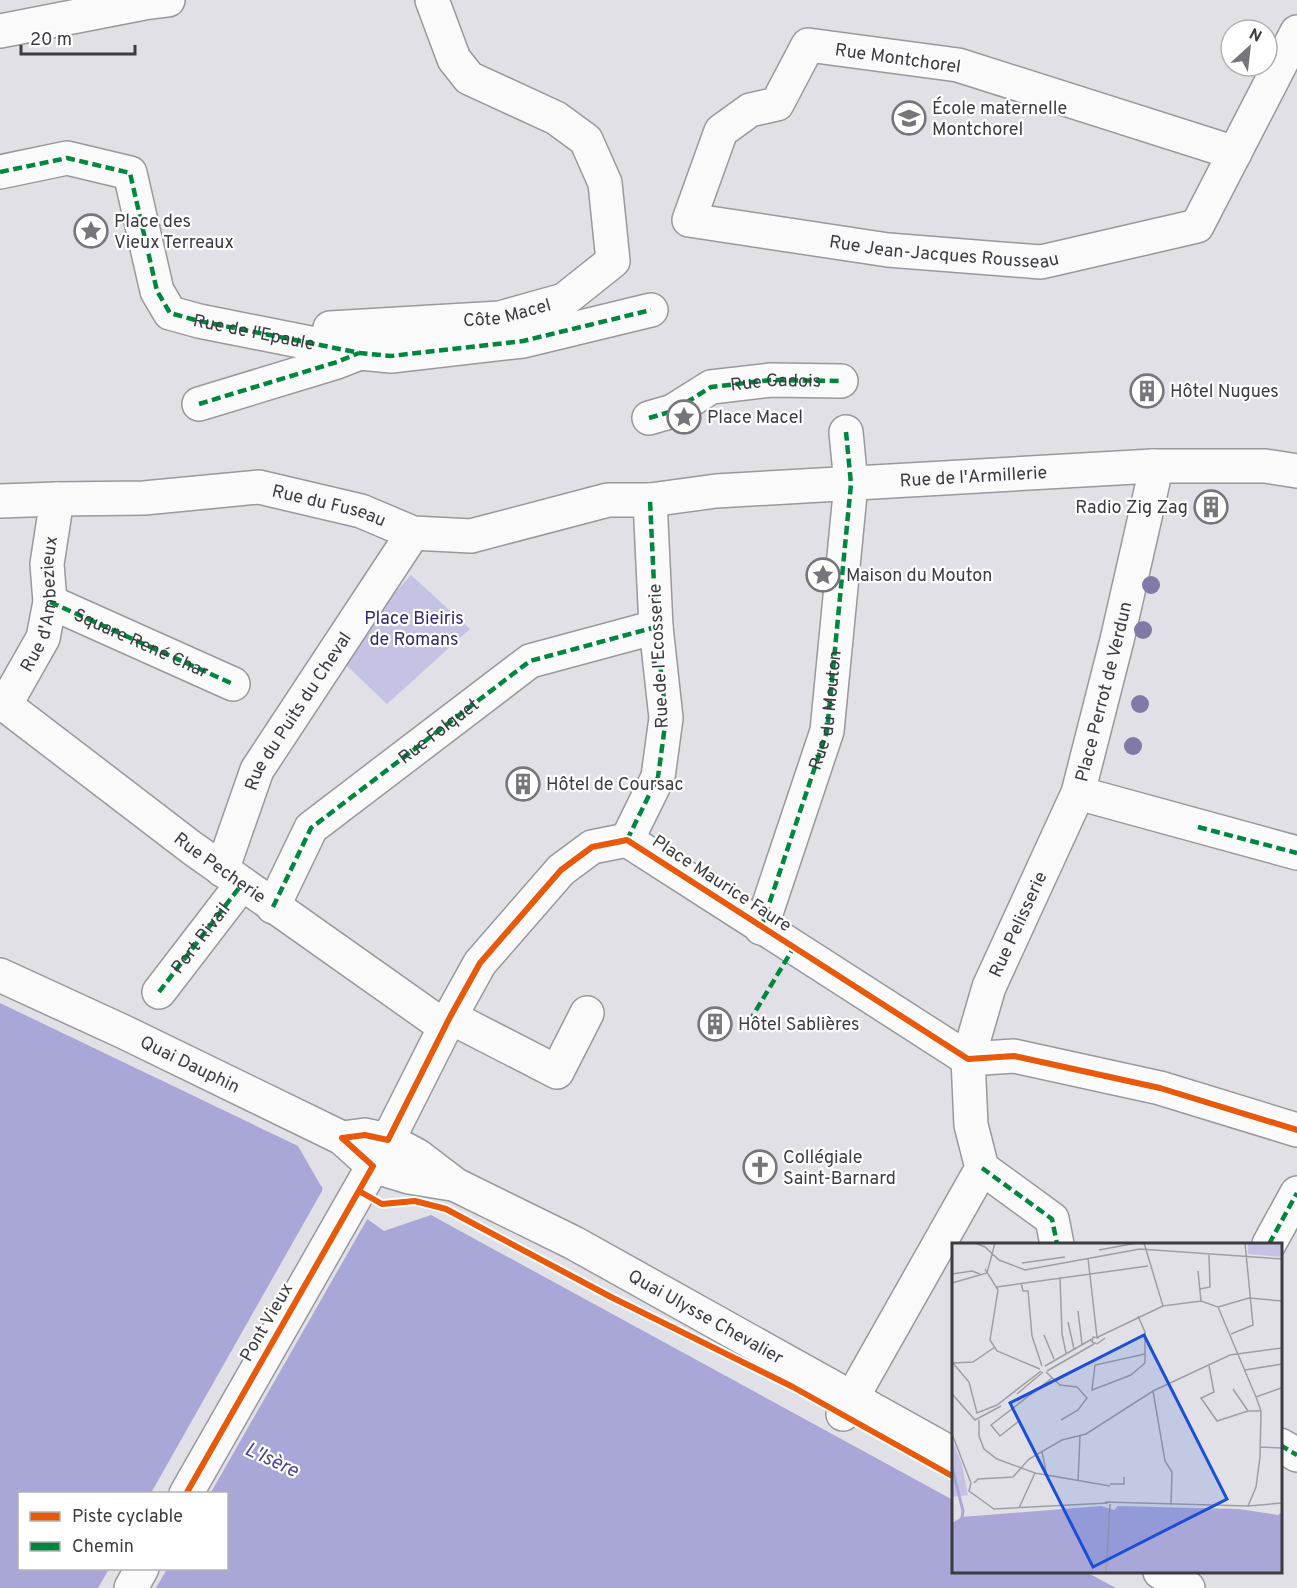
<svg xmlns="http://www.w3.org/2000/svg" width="1297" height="1588" font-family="Overpass,sans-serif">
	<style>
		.green { fill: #c4c3e4 }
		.water { fill: #a9a7d7; fill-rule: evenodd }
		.pier { fill: #e0e0e6 }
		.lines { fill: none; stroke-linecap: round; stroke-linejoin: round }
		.minor-casing { stroke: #98989d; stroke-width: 36 }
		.major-casing { stroke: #98989d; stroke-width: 36 }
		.minor { stroke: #fafafb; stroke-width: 33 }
		.major { stroke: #fafafb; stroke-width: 33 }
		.quiet { stroke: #00873e; stroke-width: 4.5; stroke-dasharray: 9 4.5; stroke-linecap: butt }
		.cycleway-casing { stroke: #fff; stroke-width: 10 }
		.cycleway { stroke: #e8590c; stroke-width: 6 }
		.tree { fill: #817aa7 }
		.labels { text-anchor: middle; stroke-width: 4.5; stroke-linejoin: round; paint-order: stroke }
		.street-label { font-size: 18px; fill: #3b3b41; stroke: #fff }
		.poi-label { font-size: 18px; fill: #3b3b41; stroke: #fff; text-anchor: start }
		.park-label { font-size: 18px; fill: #332673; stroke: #fff }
		.water-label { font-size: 20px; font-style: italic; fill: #4e4494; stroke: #fff }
		.inset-river { fill: none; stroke: #a9a7d7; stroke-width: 3 }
		.inset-road { fill: none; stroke: #9e9ea4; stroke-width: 1.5 }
		.view { fill: #1d4ed8; fill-opacity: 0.15; stroke: #1d4ed8; stroke-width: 3 }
		.inset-edge { fill: none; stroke: #3b3b41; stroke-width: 3 }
	</style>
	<rect width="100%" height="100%" fill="#e0e0e6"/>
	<path class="green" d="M 411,575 L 470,629 L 387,704 L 345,664 L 393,595 Z"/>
	<path class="water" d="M 0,1003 L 298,1146 L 321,1186 L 384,1231 L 431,1215 L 953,1500 L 954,1572 L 1086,1572 L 1116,1588 L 0,1588 ZM 20,1494 L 226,1494 L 226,1568 L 20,1568 Z"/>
	<path class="pier" d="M 323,1183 L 369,1216 L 210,1494 L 151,1493 L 322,1191 Z
		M 109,1569 L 167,1569 L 156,1588 L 98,1588 Z"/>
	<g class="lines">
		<g class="minor-casing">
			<g id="minor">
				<path d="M 0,31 L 144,3 L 168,0"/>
				<path id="s1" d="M 1235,153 L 958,65 L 808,45 L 777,104 L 750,110 L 721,131 L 689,220 L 888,250 L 1041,262 L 1197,226 L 1297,32"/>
				<path id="s2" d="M 0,172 L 67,158 L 130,173 L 157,291 L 170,313 L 199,321 L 360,353 L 391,356 L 523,341 L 651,310"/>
				<path id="s3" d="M 330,328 L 500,318 L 564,300 L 613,261 L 605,183 L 586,140 L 556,118 L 469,78 L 454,59 L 432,0"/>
				<path d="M 199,404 L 337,362 L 360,353"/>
				<path d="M 649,418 L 673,411 L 711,387 L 771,380 L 841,381"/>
				<path id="s4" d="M 0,501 L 57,499 L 144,498 L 259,487 L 361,511 L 413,533 L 471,536 L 608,500 L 650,500 L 716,491 L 1153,466 L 1265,466 L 1297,471"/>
				<path d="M 50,602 L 233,684"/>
				<path id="s5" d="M 0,701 L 192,848 L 445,1027"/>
				<path id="s6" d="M 5,705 L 43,638 L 50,602 L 47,564 L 57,499"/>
				<path d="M 1078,793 L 1297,853"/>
				<path d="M 627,840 L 658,777 L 666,718 L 656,627 L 650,500"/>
				<path id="s7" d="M 222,870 L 257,770 L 413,533"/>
				<path id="s8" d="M 273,907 L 311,828 L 530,661 L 656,627"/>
				<path d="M 761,928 L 827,731 L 851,484 L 846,432"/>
				<path d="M 159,992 L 242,884"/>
				<path d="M 450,1017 L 557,1072 L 587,1013"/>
				<path d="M 968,1059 L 1014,1056 L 1160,1088 L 1297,1130"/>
				<path d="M 388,1140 L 450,1017 L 480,963 L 561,870 L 592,847 L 627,840 L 968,1059"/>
				<path d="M 982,1168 L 1052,1219 L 1057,1244"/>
				<path d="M 1269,1244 L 1297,1193"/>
				<path id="s9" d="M 843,1414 L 982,1168 L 971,1125 L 968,1059 L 989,987 L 1078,793 L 1117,640 L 1153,482 L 1153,466"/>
				<path d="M 1280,1445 L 1297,1455"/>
			</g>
		</g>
		<g class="major-casing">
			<g id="major">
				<path id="s10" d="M 0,975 L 124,1032 L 342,1138 L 373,1166 L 409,1177 L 452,1184"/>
				<path id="s11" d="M 342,1138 L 365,1135 L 388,1140 L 418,1156 L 456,1185 L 574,1243 L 954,1455"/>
				<path d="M 186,1494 L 373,1166"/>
				<path d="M 1160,1572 L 1188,1588"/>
				<path d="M 131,1588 L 142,1568"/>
			</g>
		</g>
		<use href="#minor" class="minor"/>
		<use href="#major" class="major"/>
		<g class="quiet">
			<path d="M 0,172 L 67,158 L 130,173 L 157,291 L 170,313 L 199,321 L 360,353 L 391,356 L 523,341 L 651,310"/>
			<path d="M 199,404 L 337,362 L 359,353"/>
			<path id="s12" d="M 649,418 L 673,411 L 711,387 L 771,380 L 841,381"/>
			<path id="s13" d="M 50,602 L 233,684"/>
			<path d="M 1198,827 L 1297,853"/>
			<path d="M 627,840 L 658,777 L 666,718 L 656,627 L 650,500"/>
			<path d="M 273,907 L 311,828 L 530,661 L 656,627"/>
			<path id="s14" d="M 761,928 L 827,731 L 851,484 L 846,432"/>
			<path id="s15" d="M 159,992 L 242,884"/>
			<path d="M 749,1022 L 794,947"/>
			<path d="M 982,1168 L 1052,1219 L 1057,1244"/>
			<path d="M 1269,1244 L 1297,1193"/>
			<path d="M 1280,1445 L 1297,1455"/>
		</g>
		<g class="cycleway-casing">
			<path id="cycleway" d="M 342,1138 L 365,1135 L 388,1140 L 450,1017 L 480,963 L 561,870 L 592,847 L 627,840 L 968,1059 L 1014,1056 L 1160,1088 L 1297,1130
				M 359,1191 L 382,1204 L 415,1201 L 446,1209 L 611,1297 L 793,1387 L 954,1477
				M 186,1494 L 373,1166 L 342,1138"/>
		</g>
		<use href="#cycleway" class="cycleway"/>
	</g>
	<g class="tree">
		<circle cx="1151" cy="585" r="9"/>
		<circle cx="1143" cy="630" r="9"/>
		<circle cx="1140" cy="704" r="9"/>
		<circle cx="1133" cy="746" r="9"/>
	</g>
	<defs>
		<g id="school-ring" transform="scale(1.725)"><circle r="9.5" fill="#fff" stroke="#75757b" stroke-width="1.5"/><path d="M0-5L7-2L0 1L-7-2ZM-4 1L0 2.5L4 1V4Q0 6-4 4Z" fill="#75757b"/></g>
		<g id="sight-ring" transform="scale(1.725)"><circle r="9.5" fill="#fff" stroke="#75757b" stroke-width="1.5"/><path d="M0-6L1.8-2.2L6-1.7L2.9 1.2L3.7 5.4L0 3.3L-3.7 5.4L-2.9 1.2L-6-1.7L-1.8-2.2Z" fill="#75757b"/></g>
		<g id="building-ring" transform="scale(1.725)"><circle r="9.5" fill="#fff" stroke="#75757b" stroke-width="1.5"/><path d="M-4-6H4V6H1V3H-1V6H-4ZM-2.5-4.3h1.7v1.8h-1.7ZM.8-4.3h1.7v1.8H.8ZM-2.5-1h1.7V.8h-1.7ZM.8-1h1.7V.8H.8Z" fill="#75757b"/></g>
		<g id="church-ring" transform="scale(1.725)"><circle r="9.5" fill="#fff" stroke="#75757b" stroke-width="1.5"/><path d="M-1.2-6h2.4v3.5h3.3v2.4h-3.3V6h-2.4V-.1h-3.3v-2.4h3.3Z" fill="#75757b"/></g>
	</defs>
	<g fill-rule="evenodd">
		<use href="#school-ring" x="909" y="118"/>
		<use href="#sight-ring" x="91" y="231"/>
		<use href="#building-ring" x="1147" y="391"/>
		<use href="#sight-ring" x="684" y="417"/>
		<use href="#building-ring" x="1211" y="507"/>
		<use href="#sight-ring" x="823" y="575"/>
		<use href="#building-ring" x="523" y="784"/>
		<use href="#building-ring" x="715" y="1024"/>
		<use href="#church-ring" x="760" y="1167"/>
	</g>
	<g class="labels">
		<g class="street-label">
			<text transform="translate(898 58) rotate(8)" y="6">Rue Montchorel</text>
			<text dy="6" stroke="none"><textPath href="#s1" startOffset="924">Rue Jean-Jacques Rousseau</textPath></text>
			<text dy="6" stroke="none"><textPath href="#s3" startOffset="178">Côte Macel</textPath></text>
			<text dy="6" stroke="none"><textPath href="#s2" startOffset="366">Rue de l'Epaule</textPath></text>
			<text dy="6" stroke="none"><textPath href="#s12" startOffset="135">Rue Gadois</textPath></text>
			<text dy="6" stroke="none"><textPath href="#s4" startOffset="987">Rue de l'Armillerie</textPath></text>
			<text dy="6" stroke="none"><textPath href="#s4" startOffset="332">Rue du Fuseau</textPath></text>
			<text dy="6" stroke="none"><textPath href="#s6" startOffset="110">Rue d'Ambezieux</textPath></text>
			<text dy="6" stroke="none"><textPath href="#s13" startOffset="100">Square René Char</textPath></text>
			<text transform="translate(658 656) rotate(-93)" y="6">Rue de l'Ecosserie</text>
			<text dy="6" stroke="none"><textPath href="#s9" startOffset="786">Place Perrot de Verdun</textPath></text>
			<text dy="6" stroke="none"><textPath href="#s14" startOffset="228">Rue du Mouton</textPath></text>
			<text dy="6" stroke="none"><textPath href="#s7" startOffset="177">Rue du Puits du Cheval</textPath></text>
			<text dy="6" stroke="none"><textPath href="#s8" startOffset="248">Rue Folquet</textPath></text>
			<text dy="6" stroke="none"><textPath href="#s5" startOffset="276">Rue Pecherie</textPath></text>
			<text transform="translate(722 883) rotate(33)" y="6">Place Maurice Faure</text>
			<text dy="6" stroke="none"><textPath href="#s9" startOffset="537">Rue Pelisserie</textPath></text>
			<text dy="6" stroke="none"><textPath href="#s15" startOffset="68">Port Rivail</textPath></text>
			<text dy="6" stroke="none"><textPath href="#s10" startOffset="210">Quai Dauphin</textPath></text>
			<text dy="6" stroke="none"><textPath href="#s11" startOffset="411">Quai Ulysse Chevalier</textPath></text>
			<text transform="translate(266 1322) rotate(-60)" y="6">Pont Vieux</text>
		</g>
		<g class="poi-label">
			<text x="932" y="114">École maternelle<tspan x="932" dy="21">Montchorel</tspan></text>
			<text x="114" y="227">Place des<tspan x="114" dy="21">Vieux Terreaux</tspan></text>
			<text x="1170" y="397">Hôtel Nugues</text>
			<text x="707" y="423">Place Macel</text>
			<text x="1188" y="513" text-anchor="end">Radio Zig Zag</text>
			<text x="846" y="581">Maison du Mouton</text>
			<text x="546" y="790">Hôtel de Coursac</text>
			<text x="738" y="1030">Hôtel Sablières</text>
			<text x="783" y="1163">Collégiale<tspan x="783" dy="21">Saint-Barnard</tspan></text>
		</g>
		<g class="park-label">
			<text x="414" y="624">Place Bieiris<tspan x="414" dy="21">de Romans</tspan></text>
		</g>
		<g class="water-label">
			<text transform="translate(272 1459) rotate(25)" y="7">L'Isère</text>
		</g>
	</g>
	<g transform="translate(952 1243)">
		<rect width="330" height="330" fill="#e0e0e6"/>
		<path d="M 296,0 L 330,0 L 330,14 L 296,11 ZM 0,197 L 10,221 L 16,252 L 0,254 Z" fill="#c4c3e4"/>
		<path d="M 149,263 L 162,267 L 166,263 L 287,266 L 326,272 L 330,269 L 330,330 L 0,330 L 0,280 L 10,274 Z" fill="#a9a7d7"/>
		<path class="inset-river" d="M 0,224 L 11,268 L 9,282"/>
		<path class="inset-road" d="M 23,0 L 33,4 L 47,17 L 73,27 L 188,6 L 330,16M 192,0 L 211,63 L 249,58 L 266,64 L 304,154 L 309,168 L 308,214 L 304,244 L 296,263M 147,7 L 185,0M 136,15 L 145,94M 70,20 L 113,14M 33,26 L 46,47 L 38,97 L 45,108 L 88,126M 246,28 L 249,58M 0,31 L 20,28 L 28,31M 108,34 L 110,91 L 114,110M 0,40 L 35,30 L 43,0M 69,40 L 71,48 L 76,48 L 80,93 L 90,123M 45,44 L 196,23M 248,46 L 258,44 L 257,11M 266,64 L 297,55 L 330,58M 126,68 L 130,101M 186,73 L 193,89 L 193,120 L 179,132 L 140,147 L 143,122 L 193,111M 116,79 L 122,106M 279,91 L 301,82 L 293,0M 92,92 L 102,116M 146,94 L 211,63M 147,95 L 141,94 L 140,99 L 145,101 L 153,95M 0,119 L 17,139 L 25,170 L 45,162 L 89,128M 1,120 L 21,119 L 43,104M 93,123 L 140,96M 257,123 L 262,149 L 249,155 L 265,178 L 296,168 L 309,168M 293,127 L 330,121M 95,128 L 142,101M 94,129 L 108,142 L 125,144 L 135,155 L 126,167 L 109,177M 281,146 L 296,168M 201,148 L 213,218 L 220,229 L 219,262M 0,151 L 23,177 L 49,163M 65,151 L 91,129M 304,154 L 329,145M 27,177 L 27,193 L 32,206 L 45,216 L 83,230 L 158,243M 67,178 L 48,193 L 39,182 L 100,135M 0,191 L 19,240M 308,204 L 330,205M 90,209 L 95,233M 126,238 L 128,193M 19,240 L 17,248 L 42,266 L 156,260M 22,240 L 26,236 L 61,234 L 77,216 L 110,197 L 134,191 L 201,148 L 278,112 L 330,105M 158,241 L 172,241 L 172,234M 153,259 L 296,263 L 330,260M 67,265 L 83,230M 154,330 L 158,261"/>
		<path class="view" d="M 192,92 L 275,256 L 141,324 L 58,160 Z"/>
		<rect width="330" height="330" class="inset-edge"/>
	</g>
	<rect x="18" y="1492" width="210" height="78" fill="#ffffff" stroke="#b1b1b3" stroke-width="1.5"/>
	<rect x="30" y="1512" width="30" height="9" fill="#e8590c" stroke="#b1b1b3" stroke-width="1.5"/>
	<text x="72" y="1522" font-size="18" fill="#3b3b41">Piste cyclable</text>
	<rect x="30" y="1542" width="30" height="9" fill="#00873e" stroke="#b1b1b3" stroke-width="1.5"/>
	<text x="72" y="1552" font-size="18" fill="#3b3b41">Chemin</text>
	<g transform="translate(1249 48) rotate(27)"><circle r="28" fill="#ffffff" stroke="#b1b1b3" stroke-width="1.5"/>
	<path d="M0-4.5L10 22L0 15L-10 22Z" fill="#75757b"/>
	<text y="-9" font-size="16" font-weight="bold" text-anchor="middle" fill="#3b3b41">N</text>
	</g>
	<path d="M21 45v9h114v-9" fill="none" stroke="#3b3b41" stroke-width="3"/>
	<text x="30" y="45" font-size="18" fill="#3b3b41" stroke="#ffffff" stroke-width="4.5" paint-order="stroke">20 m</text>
</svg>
